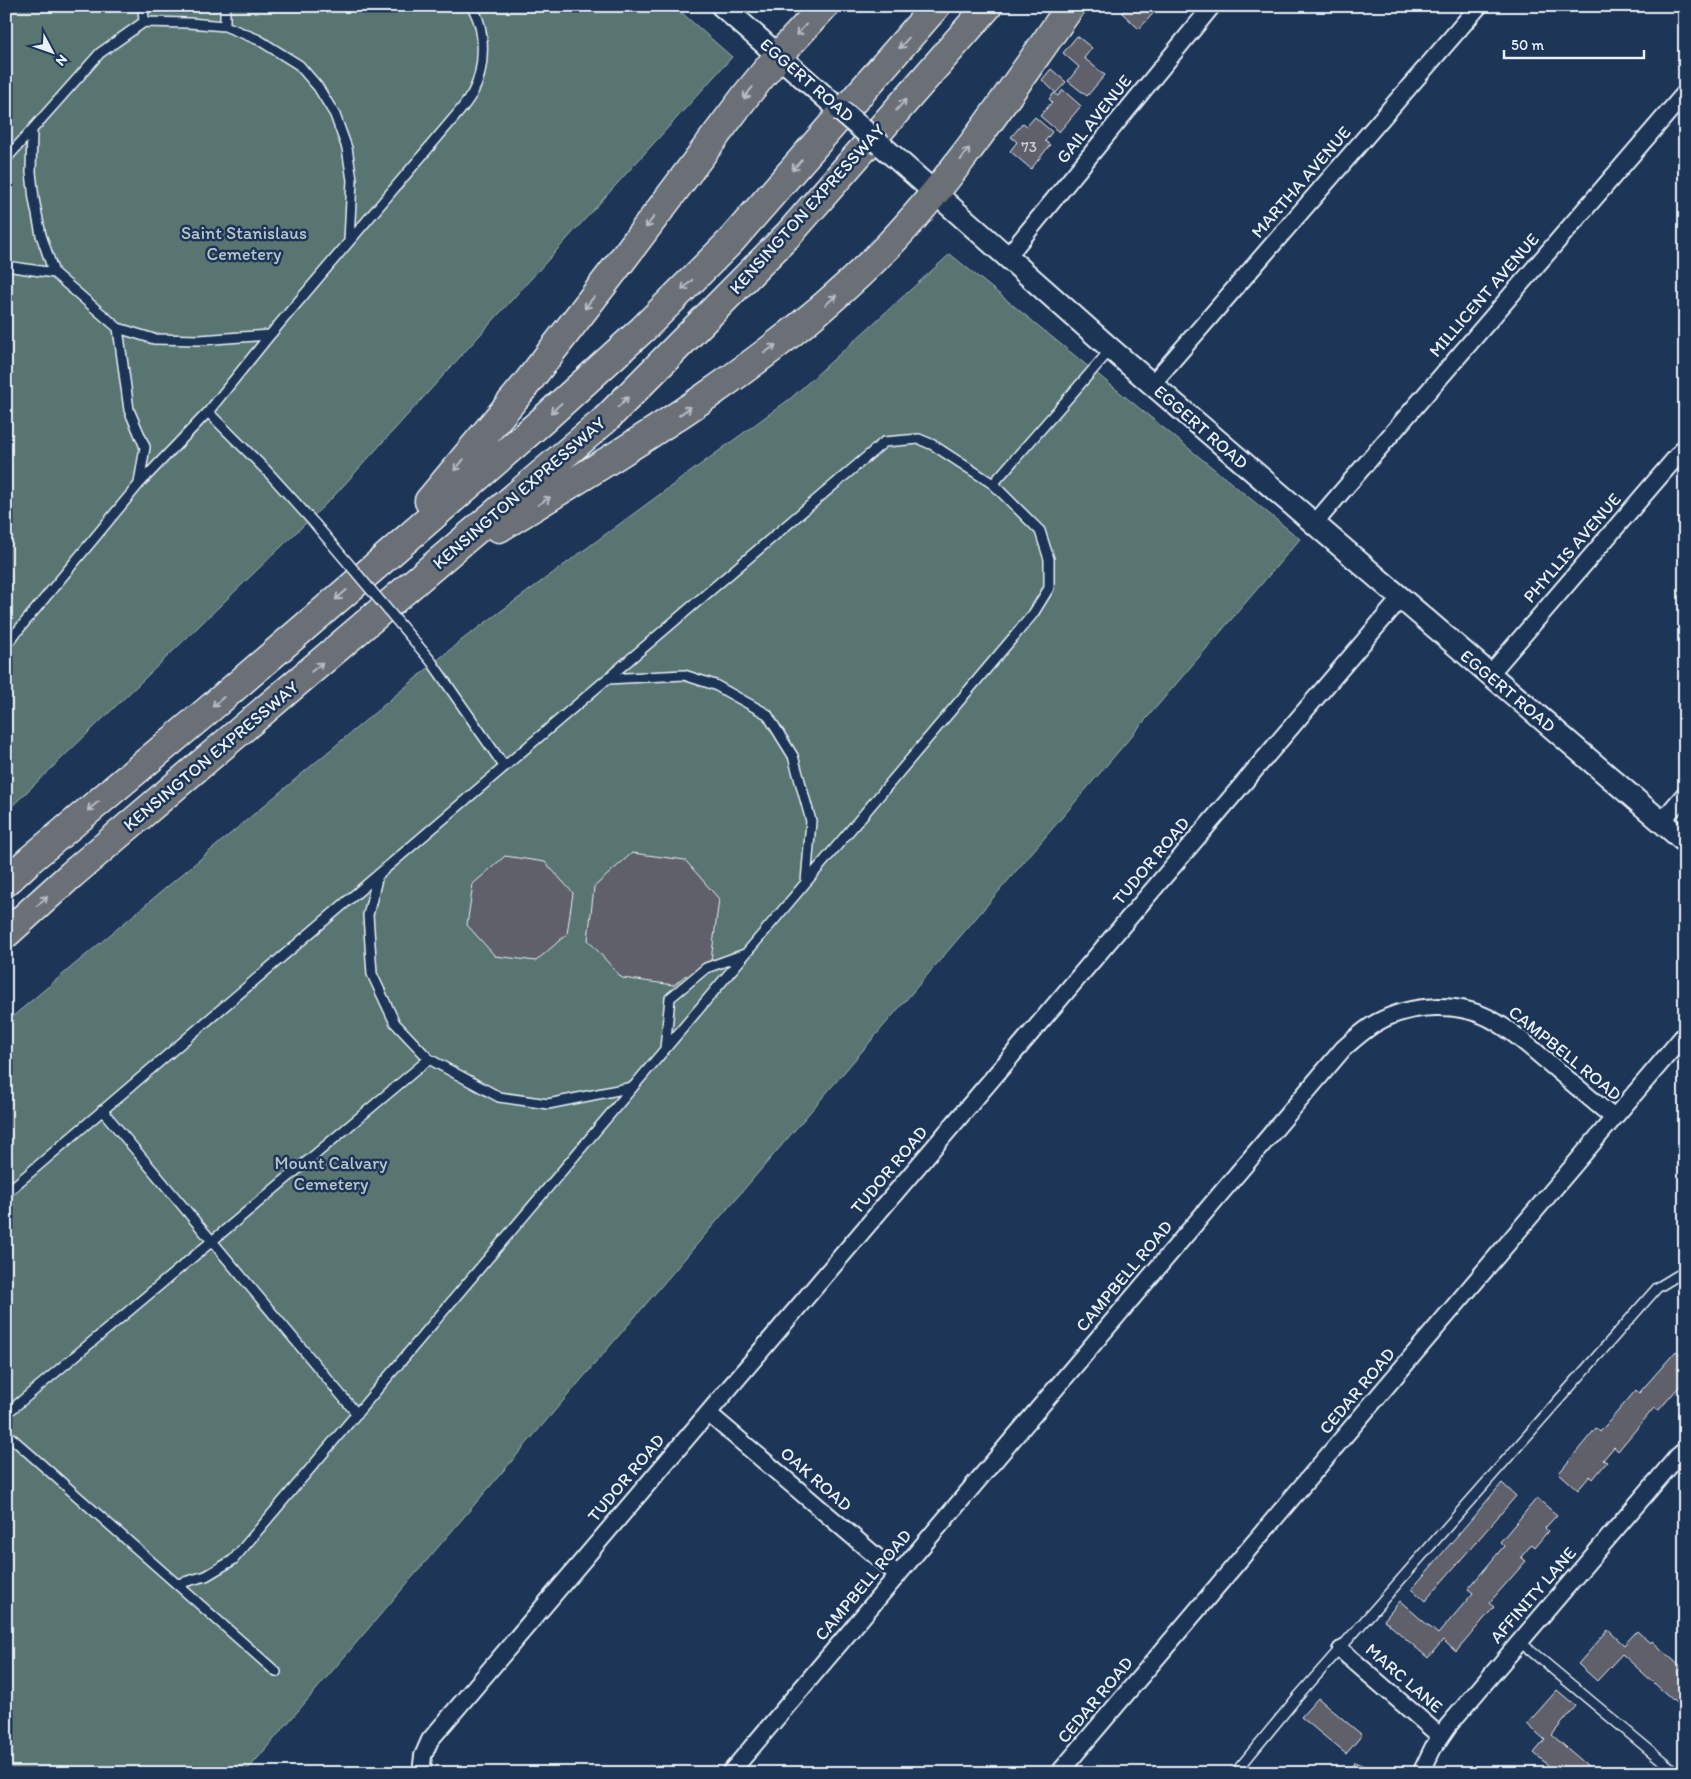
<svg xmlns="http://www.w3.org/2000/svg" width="1691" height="1779" font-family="Itim,sans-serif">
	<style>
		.green { fill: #587472; stroke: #a0b2b5 }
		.building { fill: #61606b; stroke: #e8f1f8 }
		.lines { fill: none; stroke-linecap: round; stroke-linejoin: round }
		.service-casing { stroke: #e8f1f8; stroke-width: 12 }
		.minor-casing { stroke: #e8f1f8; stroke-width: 20 }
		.tertiary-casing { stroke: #e8f1f8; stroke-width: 25 }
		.motorway-casing { stroke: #e8f1f8; stroke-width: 31 }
		.service { stroke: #1d3557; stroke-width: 9 }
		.minor { stroke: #1d3557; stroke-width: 16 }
		.tertiary { stroke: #1d3557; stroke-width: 21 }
		.motorway { stroke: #6b6f75; stroke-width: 28 }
		.service-bridge-casing { stroke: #e8f1f8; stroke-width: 12; stroke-linecap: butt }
		.tertiary-bridge-casing { stroke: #e8f1f8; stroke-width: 25; stroke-linecap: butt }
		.service-bridge { stroke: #1d3557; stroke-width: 9 }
		.tertiary-bridge { stroke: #1d3557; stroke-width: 21 }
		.oneway { stroke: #b6bdc4 }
		.labels { text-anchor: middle; stroke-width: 5; stroke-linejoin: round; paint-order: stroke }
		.number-label { font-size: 15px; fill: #c6cdd5 }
		.street-label { font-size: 18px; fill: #e8f1f8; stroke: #1d3557 }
		.park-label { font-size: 18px; fill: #b6c5c9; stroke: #1d3557 }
	</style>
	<rect width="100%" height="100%" fill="#1d3557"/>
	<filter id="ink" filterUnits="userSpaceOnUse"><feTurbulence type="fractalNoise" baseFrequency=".02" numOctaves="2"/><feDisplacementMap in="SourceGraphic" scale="10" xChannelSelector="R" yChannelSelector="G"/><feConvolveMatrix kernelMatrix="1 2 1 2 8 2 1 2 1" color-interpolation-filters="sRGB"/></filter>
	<g filter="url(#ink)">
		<path class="green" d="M 6,6 L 674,6 L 732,57 L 334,496 L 6,812 Z
			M 950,254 L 1300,539 L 245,1773 L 6,1773 L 6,1022 L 459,642 L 791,398 Z"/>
		<path class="building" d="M 1128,6 L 1157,6 L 1159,7 L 1139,29 L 1122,13 Z
			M 1077,36 L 1092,48 L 1084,58 L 1105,75 L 1087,96 L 1068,81 L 1079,67 L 1063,53 Z
			M 1051,69 L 1066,82 L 1056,93 L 1042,80 Z
			M 1063,90 L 1081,106 L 1059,132 L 1040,116 L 1052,102 L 1049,99 L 1054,93 L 1058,96 Z
			M 1035,117 L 1052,132 L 1045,141 L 1050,145 L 1031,169 L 1010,151 L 1017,142 L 1011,137 L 1023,123 L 1027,126 Z
			M 632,853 L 685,860 L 719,899 L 710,968 L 692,983 L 686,975 L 674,985 L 622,978 L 588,940 L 594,887 Z
			M 505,856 L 545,862 L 573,893 L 567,934 L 536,961 L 495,956 L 467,925 L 473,884 Z
			M 1676,1351 L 1685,1358 L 1685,1380 L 1658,1411 L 1654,1408 L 1618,1451 L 1614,1447 L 1603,1460 L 1607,1462 L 1593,1479 L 1590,1476 L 1578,1490 L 1559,1473 L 1596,1428 L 1600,1432 L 1636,1390 L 1639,1393 Z
			M 1502,1483 L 1516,1496 L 1425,1601 L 1412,1589 Z
			M 1537,1498 L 1557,1515 L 1545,1528 L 1548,1531 L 1535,1547 L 1532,1544 L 1521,1557 L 1526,1561 L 1489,1603 L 1494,1607 L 1456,1652 L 1443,1640 L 1428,1658 L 1384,1620 L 1400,1601 L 1438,1634 L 1473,1593 L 1468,1589 L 1504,1546 L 1500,1542 Z
			M 1608,1630 L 1624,1645 L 1637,1631 L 1650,1643 L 1652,1641 L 1682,1668 L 1677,1672 L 1685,1679 L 1685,1711 L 1622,1654 L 1597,1681 L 1578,1664 Z
			M 1557,1690 L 1576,1706 L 1552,1735 L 1594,1771 L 1592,1773 L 1557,1773 L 1534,1753 L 1545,1740 L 1527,1724 Z
			M 1318,1698 L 1362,1735 L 1346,1754 L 1301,1717 Z
			M 1354,1762 L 1378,1771 L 1378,1773 L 1350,1773 Z"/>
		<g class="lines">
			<g class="service-casing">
				<path id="service" d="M 143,6 L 144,22
					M 225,26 L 225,6
					M 32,130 L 31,172 L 34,199 L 41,235 L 54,273 L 118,328 L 154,339 L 200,340 L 270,335
					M 6,159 L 100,53 L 144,22 L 189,23 L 225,26 L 259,40 L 299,65 L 318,87 L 335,115 L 347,148 L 352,180 L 349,241
					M 6,266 L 54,273
					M 118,328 L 129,410 L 145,447 L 139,483
					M 208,412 L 267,471 L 315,524
					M 993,484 L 1111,349
					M 6,645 L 139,484 L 208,412 L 270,335 L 453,119 C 460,111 467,102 472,94 C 485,71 487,28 471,6
					M 431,661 L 504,766
					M 607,679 L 684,675 L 715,685 L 767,714 L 793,756 L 811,821 L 806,882
					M 378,875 L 368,915 L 372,974 L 395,1023 L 429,1059 L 499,1097 L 548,1104 L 633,1087
					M 665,1049 L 670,998 L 706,968 L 745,954
					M 102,1110 L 357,1414
					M 6,1193 L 884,442 L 919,439 L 933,445 L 993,484 L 1040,531 L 1049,559 L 1049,588 L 1033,614 L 233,1560 L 206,1576 L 177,1584
					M 6,1414 L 429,1059
					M 6,1433 L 276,1672
					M 1519,1641 L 1677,1773
					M 1235,1773 L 1295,1700 L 1657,1288 L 1685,1271"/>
			</g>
			<g class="minor-casing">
				<path id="minor" d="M 1007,257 L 1212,6
					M 1152,384 L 1479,6
					M 1314,524 L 1685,93
					M 1489,675 L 1685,447
					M 1661,822 L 1685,794
					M 708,1413 L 898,1575
					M 1341,1650 L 1440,1736
					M 421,1773 L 423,1756 L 430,1740 L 1400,599
					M 730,1773 L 1343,1049 C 1354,1039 1364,1030 1376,1023 C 1411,1003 1461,1001 1496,1022 C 1516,1034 1533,1049 1550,1064 C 1571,1082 1592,1100 1614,1118
					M 1059,1773 L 1685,1034
					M 1421,1773 L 1433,1748 L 1448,1726 L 1678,1456 L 1685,1450"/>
			</g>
			<g class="tertiary-casing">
				<path id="tertiary" d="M 722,6 L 841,111
					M 881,145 L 1111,349 L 1685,842"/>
			</g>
			<g class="motorway-casing">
				<path id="motorway" d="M 429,501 L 524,387 L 619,264 L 747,94 L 779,55 L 824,6
					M 499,528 C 634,445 776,361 887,247 C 957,174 1012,88 1071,6
					M 6,882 L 31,859 L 206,712 L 378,564 L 543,420 L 643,329 L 731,241 L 936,6
					M 6,934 L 71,875 L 605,420 L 789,234 L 988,6"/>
			</g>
			<use href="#service" class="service"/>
			<use href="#minor" class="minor"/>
			<use href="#tertiary" class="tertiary"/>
			<use href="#motorway" class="motorway"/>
			<g class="service-bridge-casing">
				<path id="service-bridge" d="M 315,524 L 431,661"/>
			</g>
			<g class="tertiary-bridge-casing">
				<path id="tertiary-bridge" d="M 841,111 L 881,145"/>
			</g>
			<use href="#service-bridge" class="service-bridge"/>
			<use href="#tertiary-bridge" class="tertiary-bridge"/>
		</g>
		<defs><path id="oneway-shaft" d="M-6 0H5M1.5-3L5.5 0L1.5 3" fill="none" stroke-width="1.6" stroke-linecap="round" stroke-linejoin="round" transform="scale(1.25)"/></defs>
		<g class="oneway">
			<use href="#oneway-shaft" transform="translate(801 30) rotate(132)"/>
			<use href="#oneway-shaft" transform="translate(904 43) rotate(131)"/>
			<use href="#oneway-shaft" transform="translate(748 93) rotate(128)"/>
			<use href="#oneway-shaft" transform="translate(901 105) rotate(-49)"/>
			<use href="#oneway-shaft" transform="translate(965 154) rotate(-54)"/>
			<use href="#oneway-shaft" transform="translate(797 165) rotate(131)"/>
			<use href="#oneway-shaft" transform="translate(650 222) rotate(126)"/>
			<use href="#oneway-shaft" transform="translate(687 285) rotate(135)"/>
			<use href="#oneway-shaft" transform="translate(831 300) rotate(-42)"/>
			<use href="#oneway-shaft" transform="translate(589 303) rotate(128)"/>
			<use href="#oneway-shaft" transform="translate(770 349) rotate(-36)"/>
			<use href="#oneway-shaft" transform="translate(623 402) rotate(-45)"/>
			<use href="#oneway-shaft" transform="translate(556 408) rotate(138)"/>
			<use href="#oneway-shaft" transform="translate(685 411) rotate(-36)"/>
			<use href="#oneway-shaft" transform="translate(459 465) rotate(130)"/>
			<use href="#oneway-shaft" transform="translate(544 501) rotate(-32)"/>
			<use href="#oneway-shaft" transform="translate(341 595) rotate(139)"/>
			<use href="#oneway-shaft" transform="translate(317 667) rotate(-40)"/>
			<use href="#oneway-shaft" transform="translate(218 702) rotate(139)"/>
			<use href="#oneway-shaft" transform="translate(93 806) rotate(140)"/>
			<use href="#oneway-shaft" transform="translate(42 901) rotate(-43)"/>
		</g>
	</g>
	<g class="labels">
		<g class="number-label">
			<text x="1029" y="152">73</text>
		</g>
		<g class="street-label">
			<text transform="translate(807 80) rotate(41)" y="6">EGGERT ROAD</text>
			<text transform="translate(1094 119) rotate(-51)" y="6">GAIL AVENUE</text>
			<text transform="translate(1301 182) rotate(-49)" y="6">MARTHA AVENUE</text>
			<text transform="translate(807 209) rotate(-48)" y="6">KENSINGTON EXPRESSWAY</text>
			<text transform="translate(1484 295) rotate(-49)" y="6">MILLICENT AVENUE</text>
			<text transform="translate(1201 427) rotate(41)" y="6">EGGERT ROAD</text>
			<text transform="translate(519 493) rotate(-41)" y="6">KENSINGTON EXPRESSWAY</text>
			<text transform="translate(1572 548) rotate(-49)" y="6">PHYLLIS AVENUE</text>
			<text transform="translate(1508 691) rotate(40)" y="6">EGGERT ROAD</text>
			<text transform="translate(211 756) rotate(-40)" y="6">KENSINGTON EXPRESSWAY</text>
			<text transform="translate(1151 861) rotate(-50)" y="6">TUDOR ROAD</text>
			<text transform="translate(1565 1053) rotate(39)" y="6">CAMPBELL ROAD</text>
			<text transform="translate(889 1170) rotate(-50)" y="6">TUDOR ROAD</text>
			<text transform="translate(1124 1276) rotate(-50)" y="6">CAMPBELL ROAD</text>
			<text transform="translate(1357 1391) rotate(-50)" y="6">CEDAR ROAD</text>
			<text transform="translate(626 1478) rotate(-50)" y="6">TUDOR ROAD</text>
			<text transform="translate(816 1479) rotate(41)" y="6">OAK ROAD</text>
			<text transform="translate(863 1585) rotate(-50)" y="6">CAMPBELL ROAD</text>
			<text transform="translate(1533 1595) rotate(-49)" y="6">AFFINITY LANE</text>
			<text transform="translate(1404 1678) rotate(41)" y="6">MARC LANE</text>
			<text transform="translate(1095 1700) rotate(-50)" y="6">CEDAR ROAD</text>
		</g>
		<g class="park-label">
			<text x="244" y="239">Saint Stanislaus<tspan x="244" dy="21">Cemetery</tspan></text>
			<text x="331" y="1169">Mount Calvary<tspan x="331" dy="21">Cemetery</tspan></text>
		</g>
	</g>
	<rect width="1691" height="1779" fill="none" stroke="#1d3557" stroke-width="25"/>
	<rect x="12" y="12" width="1666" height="1754" fill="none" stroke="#e8f1f8" stroke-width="2" filter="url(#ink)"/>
	<g transform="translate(52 52) rotate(131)" stroke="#1d3557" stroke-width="4" paint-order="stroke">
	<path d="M0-4L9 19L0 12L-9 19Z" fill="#e8f1f8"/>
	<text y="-8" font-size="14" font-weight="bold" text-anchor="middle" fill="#e8f1f8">N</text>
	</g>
	<path d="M1504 50v8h140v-8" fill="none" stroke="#e8f1f8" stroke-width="2.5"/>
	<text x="1511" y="50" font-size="15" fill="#e8f1f8" stroke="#1d3557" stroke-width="4" paint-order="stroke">50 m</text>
</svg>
